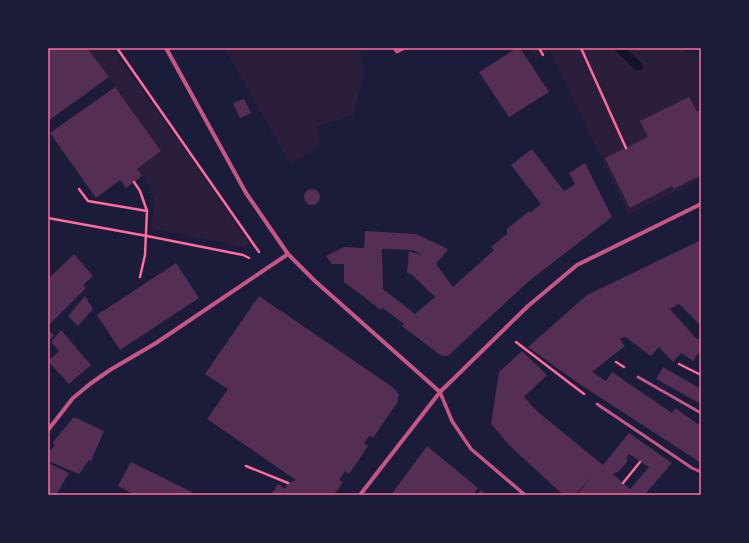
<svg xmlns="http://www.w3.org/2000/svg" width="749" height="543" font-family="'Open Sans',sans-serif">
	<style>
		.green { fill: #2a1e3b }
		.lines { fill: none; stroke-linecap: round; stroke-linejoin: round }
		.stream { stroke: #12122b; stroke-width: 9 }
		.building { fill: #542f53; fill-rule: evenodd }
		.path { stroke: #ff6b9d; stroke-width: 2.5 }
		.service { stroke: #c65784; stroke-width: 3 }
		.pedestrian { stroke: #c65784; stroke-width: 3.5 }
		.minor { stroke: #c65784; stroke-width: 4 }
		.neatline { fill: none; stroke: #ff6b9d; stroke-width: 1.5 }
	</style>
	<rect width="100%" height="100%" fill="#1b1b3a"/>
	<path class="green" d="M 87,48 L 111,48 L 181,144 L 248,242 L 245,247 L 151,228 L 154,199 L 150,187 L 137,169 L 161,151 L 115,87 L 109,77 Z
		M 224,48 L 359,48 L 365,72 L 353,115 L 317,127 L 321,146 L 290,164 Z
		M 527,48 L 678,48 L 701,58 L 701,179 L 629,215 L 550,51 L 536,59 Z"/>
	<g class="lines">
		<path class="stream" d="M 619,48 L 638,66"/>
	</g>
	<path class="building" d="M 48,48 L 87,48 L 109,77 L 48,121 Z
		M 517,48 L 520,48 L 549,92 L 509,117 L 479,72 Z
		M 115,87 L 161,151 L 137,169 L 142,176 L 126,188 L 120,180 L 96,198 L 50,133 Z
		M 689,97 L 697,112 L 701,110 L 701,175 L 674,189 L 672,186 L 630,208 L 605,158 L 648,137 L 640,121 Z
		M 244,99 L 251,113 L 240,118 L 233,103 Z
		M 532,149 L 564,191 L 575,184 L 569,173 L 585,163 L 612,217 L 529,281 L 448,356 L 442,356 L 439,354 L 402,326 L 404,324 L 384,309 L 383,307 L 381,310 L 344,282 L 344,264 L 332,264 L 326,256 L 344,247 L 364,248 L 365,231 L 416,234 L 448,249 L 436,264 L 453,287 L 494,250 L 491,247 L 507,234 L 507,229 L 529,211 L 530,213 L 541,204 L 511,165 ZM 382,249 L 413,250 L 423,256 L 409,251 L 407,273 L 411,274 L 435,297 L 415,314 L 383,289 Z
		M304 197a8 8 0 1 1 16 0a8 8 0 1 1-16 0Z
		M 701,240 L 701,326 L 679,304 L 670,309 L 696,338 L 701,341 L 701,349 L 693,361 L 681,353 L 673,362 L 659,347 L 651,356 L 625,337 L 620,339 L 625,346 L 592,372 L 606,381 L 612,372 L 672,413 L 675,408 L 701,426 L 701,463 L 578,383 L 528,347 L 587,295 Z
		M 74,254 L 93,276 L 83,285 L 86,288 L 48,326 L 48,279 Z
		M 176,263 L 199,298 L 120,350 L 97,315 Z
		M 85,296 L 93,309 L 78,326 L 68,316 Z
		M 259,296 L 394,388 L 399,395 L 397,403 L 373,438 L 370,435 L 364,443 L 368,446 L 349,474 L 345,471 L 339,480 L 343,482 L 334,495 L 271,495 L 278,484 L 285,489 L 288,483 L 296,480 L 207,419 L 228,389 L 205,374 Z
		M 48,330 L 54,335 L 48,342 Z
		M 61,330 L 91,365 L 69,384 L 48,361 L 59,351 L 51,342 Z
		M 522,351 L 547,375 L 524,397 L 538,412 L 603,465 L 629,433 L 672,463 L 646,493 L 648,495 L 577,495 L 593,475 L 575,495 L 563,495 L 509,445 L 491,424 L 499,372 ZM 629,454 L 649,467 L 630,489 L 613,474 L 618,472 L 627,462 L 627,457 Z
		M 663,367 L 701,389 L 701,404 L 656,379 Z
		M 74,417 L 104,431 L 91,461 L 89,460 L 79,474 L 48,461 L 48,453 L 55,445 L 52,443 Z
		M 427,446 L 478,488 L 473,495 L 391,495 Z
		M 131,462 L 192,492 L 191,495 L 135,495 L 118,486 Z
		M 48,463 L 69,473 L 56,495 L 52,493 L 51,495 L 48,495 Z
		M 481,490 L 487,495 L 477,495 Z"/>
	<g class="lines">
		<path class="path" d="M 117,48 L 259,252
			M 539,48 L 543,55
			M 581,48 L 626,148
			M 134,182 L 140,191 L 147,211 L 145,255 L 140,277
			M 79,189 L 88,201 L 147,211
			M 48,218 L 147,236 L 243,255 L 249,258
			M 516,342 L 584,394
			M 616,362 L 624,367
			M 679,364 L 701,375
			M 246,466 L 288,483
			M 623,483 L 640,462"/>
		<path class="service" d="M 394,48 L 397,52 L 405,48
			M 638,377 L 701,413
			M 597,404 L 655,443 L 692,468 L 701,472"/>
		<path class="pedestrian" d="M 440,392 L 452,421 L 471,449 L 525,495"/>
		<path class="minor" d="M 166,48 L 246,193 L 288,254 L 315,281 L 440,392
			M 48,430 L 73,398 L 90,384 L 110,370 L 156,343 L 288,254
			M 360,495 L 440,392 L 528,306 L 577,265 L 701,204"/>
	</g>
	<rect width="749" height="543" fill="none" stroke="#1b1b3a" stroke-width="98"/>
	<rect x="49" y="49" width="651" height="445" class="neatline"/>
</svg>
